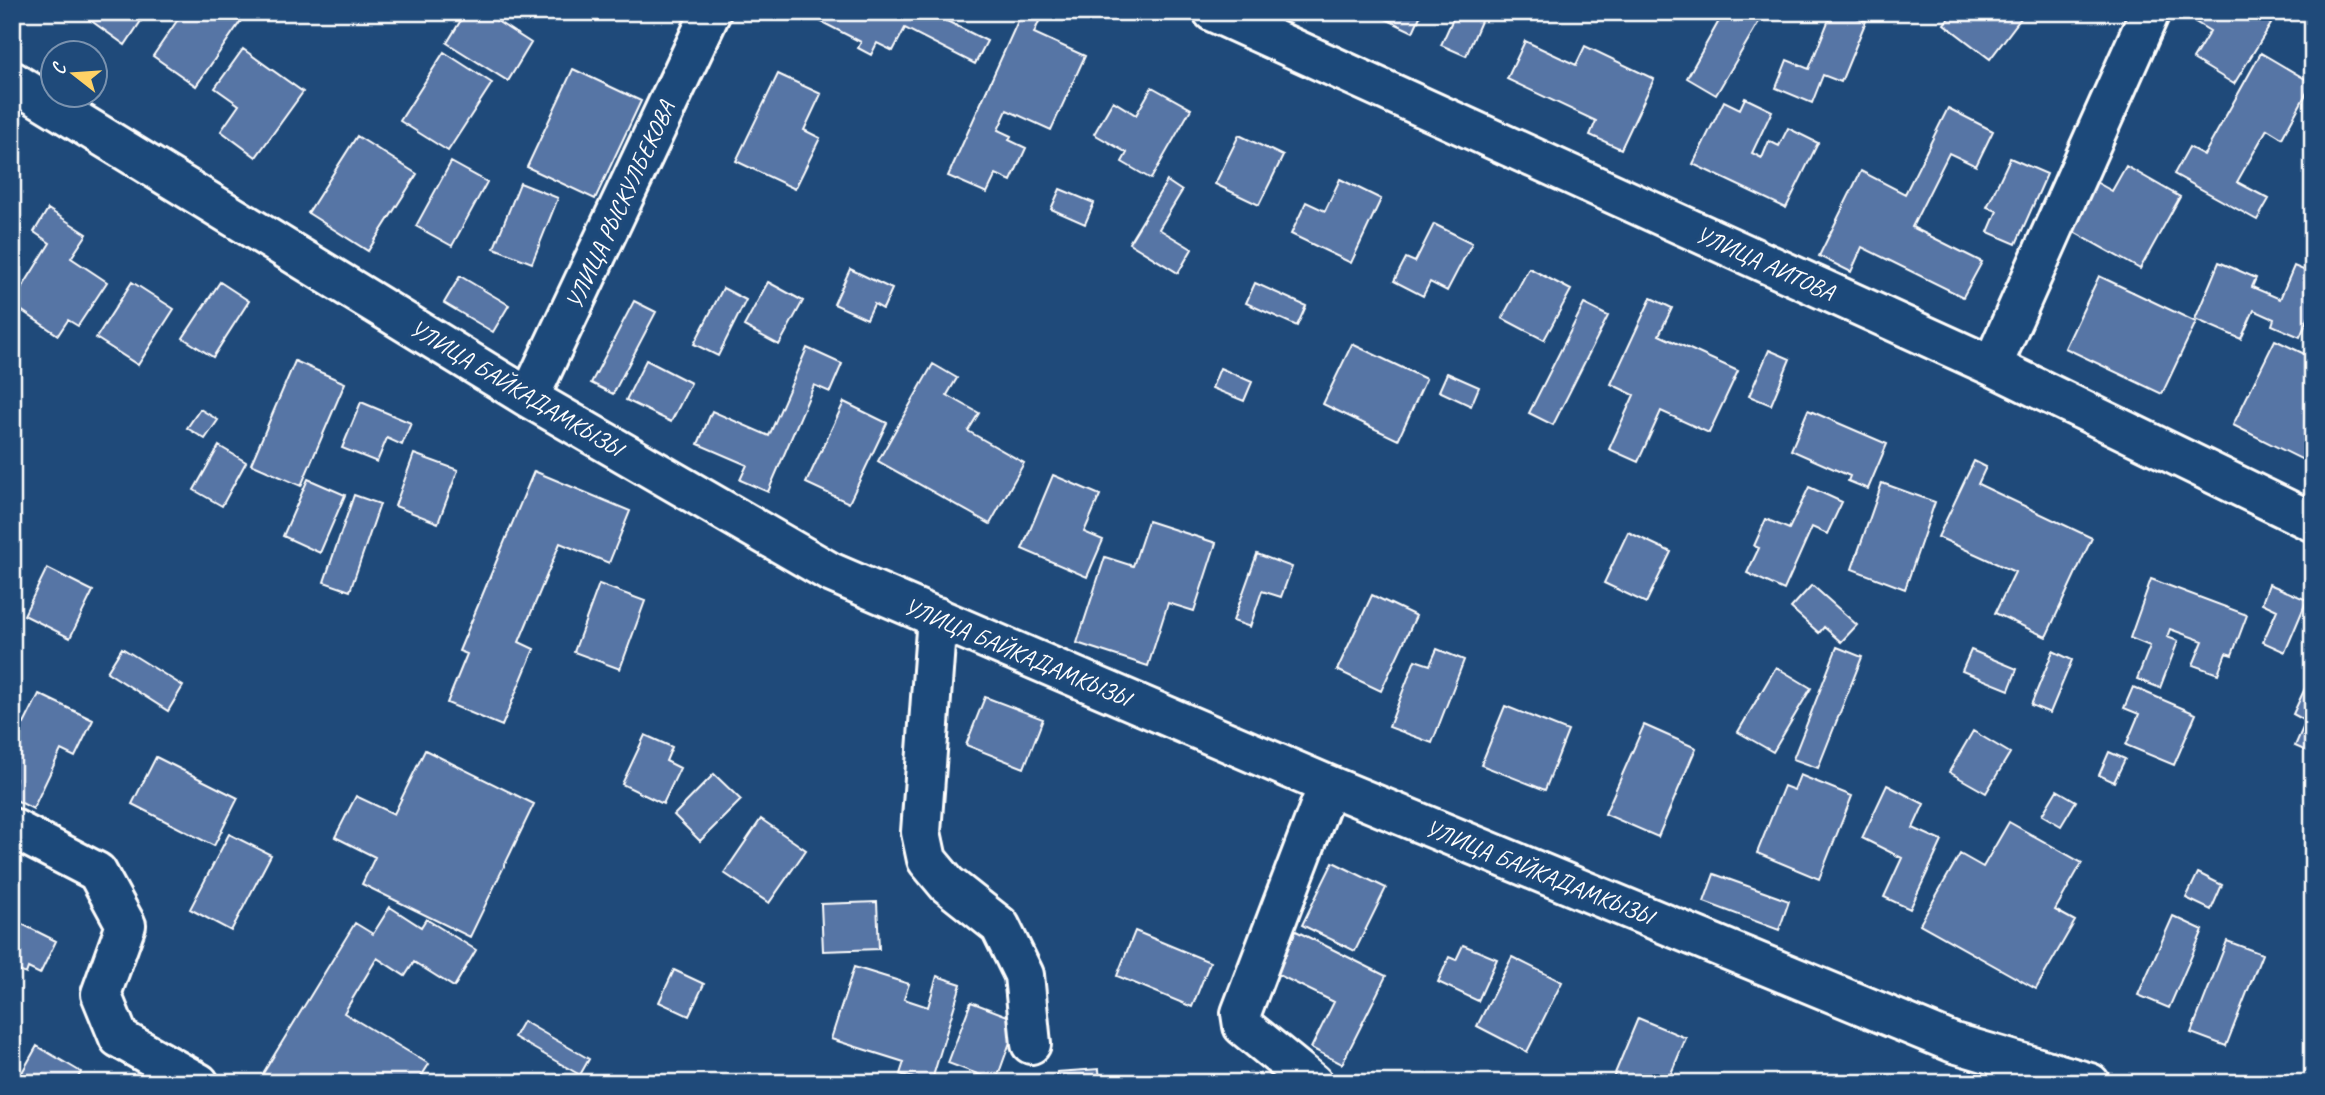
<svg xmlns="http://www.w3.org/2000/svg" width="2325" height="1095" font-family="Caveat,sans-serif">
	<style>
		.building { fill: #5774a5; stroke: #fff; stroke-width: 2 }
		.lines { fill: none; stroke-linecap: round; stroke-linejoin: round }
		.minor-casing { stroke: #fff; stroke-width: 44 }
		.minor { stroke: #1f4a7a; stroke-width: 38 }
		.labels { text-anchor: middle; stroke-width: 7; stroke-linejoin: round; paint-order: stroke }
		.street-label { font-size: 24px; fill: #fff; stroke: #1f4a7a }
	</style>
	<rect width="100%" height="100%" fill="#1f4a7a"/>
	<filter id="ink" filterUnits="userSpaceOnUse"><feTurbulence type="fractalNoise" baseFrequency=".0143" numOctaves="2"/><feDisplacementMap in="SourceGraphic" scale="14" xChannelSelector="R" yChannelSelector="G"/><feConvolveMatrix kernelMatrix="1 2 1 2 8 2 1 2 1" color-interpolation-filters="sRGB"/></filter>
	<g filter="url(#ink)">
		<path class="building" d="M 95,12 L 147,12 L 125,45 L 90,20 Z
			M 183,12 L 247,12 L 196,86 L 153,56 Z
			M 466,12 L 483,12 L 531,43 L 508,81 L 447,43 Z
			M 809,12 L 942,12 L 939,17 L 987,41 L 975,64 L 905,28 L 893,51 L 877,43 L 871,55 L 858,48 L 861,42 L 808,15 Z
			M 1022,12 L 1043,12 L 1034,33 L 1085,56 L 1051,130 L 1007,110 L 998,130 L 1011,136 L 1009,140 L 1026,148 L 1011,181 L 996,174 L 987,193 L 948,176 Z
			M 1371,12 L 1422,12 L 1413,32 Z
			M 1456,12 L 1485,12 L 1466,56 L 1441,45 Z
			M 1724,12 L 1751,12 L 1761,18 L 1716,95 L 1687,78 Z
			M 1832,12 L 1844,12 L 1866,21 L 1841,82 L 1823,75 L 1812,103 L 1776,88 L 1787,60 L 1809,69 Z
			M 1953,12 L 2022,12 L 2024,14 L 1990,59 L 1944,24 Z
			M 2179,12 L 2252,12 L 2271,24 L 2234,84 L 2193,59 L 2210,31 Z
			M 1525,41 L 1576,65 L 1585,46 L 1654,79 L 1621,149 L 1590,135 L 1596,121 L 1507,79 Z
			M 243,49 L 303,92 L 256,157 L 221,131 L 239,105 L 215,88 Z
			M 444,52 L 492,83 L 448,151 L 400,121 Z
			M 2261,53 L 2312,83 L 2282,138 L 2267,129 L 2237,182 L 2269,199 L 2257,220 L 2174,174 L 2189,147 L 2204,155 Z
			M 573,69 L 641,101 L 595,199 L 527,167 Z
			M 778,74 L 821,94 L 804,130 L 820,138 L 795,189 L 736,161 Z
			M 1152,87 L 1191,109 L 1151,179 L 1122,162 L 1127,153 L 1094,134 L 1113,101 L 1136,115 Z
			M 1745,98 L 1772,111 L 1752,153 L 1762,158 L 1769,141 L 1779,146 L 1788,128 L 1818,143 L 1786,208 L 1693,164 L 1724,101 L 1740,109 Z
			M 1948,108 L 1993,131 L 1976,166 L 1949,153 L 1912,227 L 1982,262 L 1963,297 L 1862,247 L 1851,272 L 1819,256 L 1861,171 L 1905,194 Z
			M 1239,135 L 1283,156 L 1259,205 L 1215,184 Z
			M 357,136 L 417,174 L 368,251 L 308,213 Z
			M 2010,158 L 2047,174 L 2016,244 L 1988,232 L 1997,211 L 1987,207 Z
			M 451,162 L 487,182 L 452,246 L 416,226 Z
			M 2126,166 L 2180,197 L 2140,269 L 2067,228 L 2094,181 L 2112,191 Z
			M 1340,179 L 1381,199 L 1351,263 L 1291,234 L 1306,202 L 1325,211 Z
			M 1167,181 L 1182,191 L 1159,229 L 1192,249 L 1178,273 L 1129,243 Z
			M 520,183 L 558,198 L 532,263 L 494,248 Z
			M 1060,189 L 1094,203 L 1085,224 L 1051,209 Z
			M 48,209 L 87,234 L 71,258 L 107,282 L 78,326 L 68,320 L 58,335 L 12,304 L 50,243 L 34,232 Z
			M 1434,224 L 1472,243 L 1447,291 L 1430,282 L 1423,296 L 1394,281 L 1406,258 L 1415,262 Z
			M 2219,262 L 2256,278 L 2252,287 L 2280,299 L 2294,266 L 2313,274 L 2313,307 L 2300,337 L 2272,325 L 2274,319 L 2254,310 L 2241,339 L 2195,319 Z
			M 1529,268 L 1571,290 L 1544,340 L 1502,318 Z
			M 850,269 L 892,289 L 883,309 L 874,304 L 867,319 L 834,304 Z
			M 460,276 L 509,305 L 493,332 L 444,303 Z
			M 2099,276 L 2196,322 L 2162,394 L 2065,348 Z
			M 132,282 L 174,309 L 138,365 L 96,338 Z
			M 220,282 L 249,301 L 213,357 L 183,338 Z
			M 768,282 L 803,301 L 779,345 L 744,326 Z
			M 1255,283 L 1306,306 L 1297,326 L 1246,303 Z
			M 723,288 L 746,300 L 718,356 L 694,344 Z
			M 1651,298 L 1672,308 L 1659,335 L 1738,371 L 1709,433 L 1661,411 L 1638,462 L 1609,449 L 1634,395 L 1611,384 Z
			M 634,301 L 656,312 L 613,394 L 591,383 Z
			M 1584,304 L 1608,316 L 1553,425 L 1529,413 Z
			M 2275,340 L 2313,358 L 2313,465 L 2233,425 Z
			M 1352,344 L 1426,379 L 1398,440 L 1323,404 Z
			M 807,348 L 842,364 L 830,392 L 814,385 L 768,492 L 740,480 L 747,465 L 698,444 L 712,411 L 769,436 Z
			M 1769,350 L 1790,359 L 1771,405 L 1749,396 Z
			M 646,360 L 691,383 L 671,422 L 626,400 Z
			M 295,361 L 345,383 L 301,486 L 251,464 Z
			M 933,364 L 957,378 L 947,395 L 979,413 L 968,431 L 1024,463 L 990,524 L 878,461 Z
			M 1220,368 L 1252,382 L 1244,401 L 1212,388 Z
			M 1447,373 L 1479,387 L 1471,406 L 1439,391 Z
			M 361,402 L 411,423 L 402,445 L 387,438 L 377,462 L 342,448 Z
			M 844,402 L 887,423 L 849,503 L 806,483 Z
			M 200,409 L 218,420 L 205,439 L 187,428 Z
			M 1808,410 L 1887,444 L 1868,489 L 1848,481 L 1850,476 L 1791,450 Z
			M 219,446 L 246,462 L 222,506 L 194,490 Z
			M 414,454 L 458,470 L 438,523 L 395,506 Z
			M 1974,461 L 1986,467 L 1978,484 L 2092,538 L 2046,637 L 1995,613 L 2015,572 L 1938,537 Z
			M 534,471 L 630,511 L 609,563 L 560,543 L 519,642 L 534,649 L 502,726 L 447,703 L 467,654 L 459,651 Z
			M 1053,475 L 1100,495 L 1084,532 L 1103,540 L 1087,577 L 1022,549 Z
			M 308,479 L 345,495 L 320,553 L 283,536 Z
			M 1882,483 L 1935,502 L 1905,589 L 1852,569 Z
			M 1809,487 L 1842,502 L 1827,534 L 1812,527 L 1784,590 L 1747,573 L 1759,548 L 1754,546 L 1766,519 L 1789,529 Z
			M 354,495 L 380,504 L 350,591 L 324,582 Z
			M 1148,521 L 1216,543 L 1194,611 L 1168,603 L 1148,666 L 1077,643 L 1105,557 L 1133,566 Z
			M 1628,532 L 1671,552 L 1646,603 L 1604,583 Z
			M 1257,554 L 1292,567 L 1281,597 L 1262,591 L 1250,627 L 1233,621 Z
			M 47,568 L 93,591 L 70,638 L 24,615 Z
			M 2151,579 L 2247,615 L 2232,655 L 2226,653 L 2218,674 L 2193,665 L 2203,641 L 2170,629 L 2167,637 L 2178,641 L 2160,688 L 2137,679 L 2150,646 L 2130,638 Z
			M 599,584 L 645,601 L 620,669 L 574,652 Z
			M 2269,584 L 2307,600 L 2285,652 L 2263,642 L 2277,610 L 2262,603 Z
			M 1812,585 L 1857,625 L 1841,642 L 1824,627 L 1819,633 L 1791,608 Z
			M 1372,595 L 1416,616 L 1381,691 L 1337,670 Z
			M 1837,647 L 1862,657 L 1818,768 L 1793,759 Z
			M 122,648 L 183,686 L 168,711 L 107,672 Z
			M 1437,649 L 1464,660 L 1432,743 L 1389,727 L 1415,660 L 1430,665 Z
			M 1971,650 L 2017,669 L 2009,690 L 1962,671 Z
			M 2053,651 L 2072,660 L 2050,713 L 2031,705 Z
			M 1776,667 L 1811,688 L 1773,752 L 1738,732 Z
			M 2313,671 L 2313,754 L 2295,746 L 2306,721 L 2293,714 Z
			M 2133,687 L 2196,714 L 2174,765 L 2126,745 L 2139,714 L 2124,708 Z
			M 39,694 L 93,720 L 75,757 L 61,750 L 33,809 L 12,798 L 16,779 L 12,777 L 12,719 L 24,724 Z
			M 985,697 L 1043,719 L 1024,768 L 966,745 Z
			M 1505,706 L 1568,731 L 1545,790 L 1481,765 Z
			M 1644,725 L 1696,748 L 1658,837 L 1605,814 Z
			M 1973,731 L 2010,753 L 1986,793 L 1949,772 Z
			M 645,735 L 672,747 L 666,761 L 680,768 L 663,804 L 622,784 Z
			M 425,750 L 534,804 L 470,937 L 362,884 L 375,857 L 335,837 L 356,796 L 394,814 Z
			M 2109,752 L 2125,759 L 2114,782 L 2099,775 Z
			M 156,757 L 238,798 L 214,846 L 132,804 Z
			M 714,774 L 741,800 L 700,841 L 674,815 Z
			M 1800,775 L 1852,796 L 1819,879 L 1757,853 L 1784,786 L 1794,790 Z
			M 1887,785 L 1924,804 L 1913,828 L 1942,841 L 1910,909 L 1884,897 L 1902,858 L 1862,838 Z
			M 2057,790 L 2076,801 L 2061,826 L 2042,815 Z
			M 761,819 L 806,850 L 769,903 L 724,873 Z
			M 2009,822 L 2082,863 L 2055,910 L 2075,921 L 2036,989 L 1920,924 L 1960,854 L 1983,867 Z
			M 229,834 L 271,855 L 231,931 L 190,909 Z
			M 1333,862 L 1386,888 L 1355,951 L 1302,925 Z
			M 2198,873 L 2222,885 L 2211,910 L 2186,898 Z
			M 1714,874 L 1789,901 L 1779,930 L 1704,902 Z
			M 877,902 L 879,949 L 823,951 L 821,904 Z
			M 390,907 L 421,927 L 426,919 L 476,950 L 454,987 L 414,962 L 405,976 L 377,958 L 344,1013 L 429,1064 L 417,1083 L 274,1083 L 262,1075 L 355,923 L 373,934 Z
			M 2173,916 L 2203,930 L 2169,1008 L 2138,995 Z
			M 20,923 L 56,941 L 40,974 L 28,968 L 26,974 L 12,968 L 12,939 Z
			M 1135,931 L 1210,962 L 1192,1007 L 1117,976 Z
			M 1296,931 L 1386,976 L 1342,1064 L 1311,1048 L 1334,1002 L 1275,973 Z
			M 2227,941 L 2262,954 L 2226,1046 L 2191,1033 Z
			M 1463,945 L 1497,959 L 1478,1001 L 1438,982 L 1449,957 L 1456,960 Z
			M 1512,957 L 1562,982 L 1527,1052 L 1477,1026 Z
			M 854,967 L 909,984 L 904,999 L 928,1007 L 937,976 L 961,984 L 931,1083 L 900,1074 L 904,1062 L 831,1039 Z
			M 674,970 L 704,984 L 689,1016 L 659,1002 Z
			M 971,1002 L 1018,1020 L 996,1081 L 948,1063 Z
			M 1638,1018 L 1686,1038 L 1667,1083 L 1611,1083 Z
			M 523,1021 L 589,1059 L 580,1075 L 514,1037 Z
			M 37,1046 L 81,1072 L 75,1083 L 16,1083 Z
			M 1099,1069 L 1100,1083 L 1058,1083 L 1057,1072 Z"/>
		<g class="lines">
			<g class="minor-casing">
				<path id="minor" d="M 1213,12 L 1992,366 L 2313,522
					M 12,81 L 529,398 L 830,572 L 1328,785 L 1954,1043 L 2090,1083
					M 1992,366 L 2150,12
					M 529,398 L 711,12
					M 937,617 L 921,832 L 927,860 L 947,884 L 1000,926 L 1024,975 L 1031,1044
					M 12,828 L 97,872 L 126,925 L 101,994 L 119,1038 L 199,1083
					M 1313,1083 L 1243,1026 L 1241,1013 L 1328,785"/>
			</g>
			<use href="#minor" class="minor"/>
		</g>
	</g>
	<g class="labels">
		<g class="street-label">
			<text transform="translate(620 205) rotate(-65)" y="8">УЛИЦА РЫСКУЛБЕКОВА</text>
			<text transform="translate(1765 263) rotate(24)" y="8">УЛИЦА АИТОВА</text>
			<text transform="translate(516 388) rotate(31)" y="8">УЛИЦА БАЙКАДАМКЫЗЫ</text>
			<text transform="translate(1017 652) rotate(23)" y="8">УЛИЦА БАЙКАДАМКЫЗЫ</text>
			<text transform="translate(1539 872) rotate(22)" y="8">УЛИЦА БАЙКАДАМКЫЗЫ</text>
		</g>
	</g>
	<rect width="2325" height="1095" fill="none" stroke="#1f4a7a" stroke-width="42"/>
	<rect x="21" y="21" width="2283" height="1053" fill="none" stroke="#fff" stroke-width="2.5" filter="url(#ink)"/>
	<g transform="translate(74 74) rotate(287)"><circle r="33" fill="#1f4a7a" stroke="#7992af" stroke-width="2"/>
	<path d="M0-5L12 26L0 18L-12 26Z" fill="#ffd166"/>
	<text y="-10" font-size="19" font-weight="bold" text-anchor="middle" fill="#ffffff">С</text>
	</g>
</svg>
